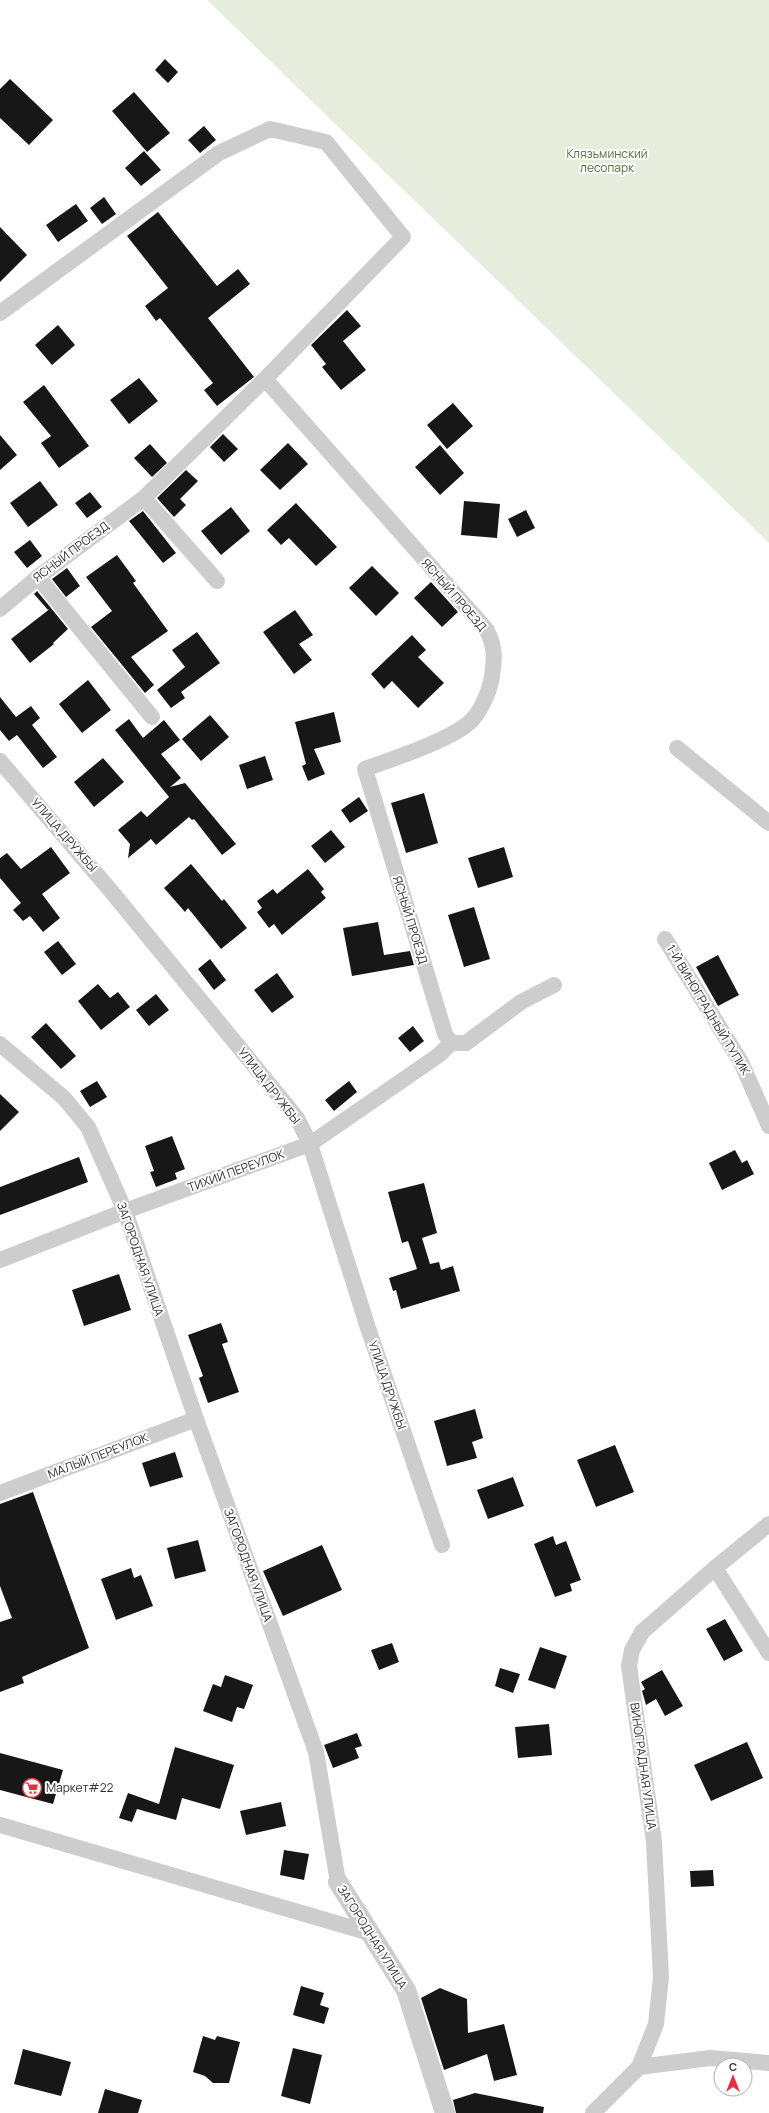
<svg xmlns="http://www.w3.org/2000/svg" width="769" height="2113" font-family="Manrope,sans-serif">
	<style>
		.green { fill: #e6eddd }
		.building { fill: #171717 }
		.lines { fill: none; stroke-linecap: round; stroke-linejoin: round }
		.minor { stroke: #cdcdcd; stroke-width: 16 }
		.tertiary { stroke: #cdcdcd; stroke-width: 20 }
		.labels { text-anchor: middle; stroke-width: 4; stroke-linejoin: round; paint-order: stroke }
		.park-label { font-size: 12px; fill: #536d3c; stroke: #fff }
		.street-label { font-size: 12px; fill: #303030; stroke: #fff }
		.poi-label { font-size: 12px; fill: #303030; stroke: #fff; text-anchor: start }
	</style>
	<rect width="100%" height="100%" fill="#fff"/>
	<path class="green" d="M 207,0 L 769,0 L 769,543 Z"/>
	<path class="building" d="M 165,59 L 178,72 L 168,83 L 155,70 Z
		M 10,79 L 53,120 L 29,145 L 0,118 L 0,89 Z
		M 134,92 L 170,133 L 147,152 L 112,111 Z
		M 204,126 L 216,140 L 200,153 L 188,140 Z
		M 144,151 L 161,170 L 141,186 L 125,168 Z
		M 104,197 L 116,214 L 102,224 L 90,208 Z
		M 76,204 L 88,221 L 58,242 L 46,225 Z
		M 158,212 L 217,286 L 238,269 L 250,284 L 208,318 L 254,377 L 217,406 L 204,390 L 213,383 L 160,318 L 156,321 L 145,306 L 168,288 L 127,236 Z
		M 0,227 L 27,255 L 0,282 Z
		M 347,310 L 361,326 L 343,341 L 366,370 L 341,390 L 322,367 L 326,364 L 311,345 Z
		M 58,325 L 75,345 L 52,365 L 35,345 Z
		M 139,378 L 158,401 L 129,424 L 110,400 Z
		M 44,385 L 89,446 L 59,468 L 41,443 L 51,436 L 23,402 Z
		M 453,403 L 473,426 L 447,449 L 427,425 Z
		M 223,434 L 238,449 L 224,462 L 210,447 Z
		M 0,435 L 17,455 L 0,470 Z
		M 288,443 L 308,464 L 280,490 L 260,470 Z
		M 150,444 L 167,463 L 152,477 L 134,458 Z
		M 440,445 L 464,473 L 440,495 L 415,467 Z
		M 186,470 L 198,481 L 180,499 L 186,505 L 174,517 L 157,498 Z
		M 40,481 L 58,505 L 28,527 L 10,503 Z
		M 90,492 L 102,507 L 87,518 L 75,503 Z
		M 464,501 L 500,504 L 497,538 L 461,535 Z
		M 296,503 L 337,547 L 316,566 L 289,538 L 281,545 L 267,530 Z
		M 231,507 L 250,531 L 221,555 L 201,531 Z
		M 526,510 L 535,528 L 517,537 L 508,519 Z
		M 143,511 L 176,553 L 163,563 L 129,521 Z
		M 30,540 L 42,556 L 27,568 L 14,552 Z
		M 117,555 L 136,581 L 133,583 L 168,631 L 131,657 L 154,685 L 145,693 L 91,627 L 112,611 L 86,577 Z
		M 372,566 L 399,593 L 376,616 L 349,588 Z
		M 67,568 L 80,586 L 66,597 L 52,579 Z
		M 431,582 L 458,612 L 442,627 L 414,598 Z
		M 37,591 L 51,608 L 48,610 L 34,594 Z
		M 51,608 L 68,629 L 53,643 L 54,644 L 30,663 L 11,639 Z
		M 295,610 L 313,635 L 299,644 L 312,660 L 294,674 L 263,632 Z
		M 197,632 L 220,663 L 181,692 L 185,698 L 171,708 L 157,690 L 185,667 L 172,650 Z
		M 412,635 L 426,650 L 418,657 L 444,683 L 418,708 L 392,681 L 384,689 L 371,674 Z
		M 88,680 L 111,710 L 82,733 L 59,704 Z
		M 0,697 L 16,717 L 31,706 L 40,718 L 32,725 L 57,757 L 43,768 L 17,735 L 9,741 L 0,730 Z
		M 334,712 L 341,742 L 314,749 L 325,774 L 308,781 L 302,766 L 306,764 L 295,722 Z
		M 210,715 L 229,737 L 201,761 L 182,739 Z
		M 129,719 L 143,738 L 164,720 L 180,740 L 161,754 L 181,778 L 170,787 L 185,783 L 236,844 L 222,855 L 194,819 L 192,820 L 189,817 L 156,845 L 151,839 L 128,858 L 130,844 L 118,830 L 141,811 L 147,817 L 169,797 L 115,730 Z
		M 265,756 L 273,780 L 247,789 L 239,765 Z
		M 103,758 L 124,782 L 94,807 L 74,782 Z
		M 424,793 L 438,843 L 406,853 L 391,803 Z
		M 359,797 L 368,811 L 350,823 L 341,810 Z
		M 331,830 L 345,847 L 325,863 L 311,846 Z
		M 51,847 L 70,873 L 42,894 L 60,918 L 43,932 L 30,916 L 23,921 L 13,910 L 21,903 L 0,878 L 0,858 L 7,853 L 21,869 Z
		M 504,847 L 513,877 L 478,888 L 468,858 Z
		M 191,864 L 222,901 L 224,899 L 247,928 L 221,949 L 188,908 L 185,912 L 164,888 Z
		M 308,869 L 324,889 L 321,892 L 326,898 L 282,935 L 274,924 L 269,928 L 257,912 L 262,908 L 257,901 L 273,889 L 277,894 Z
		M 474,907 L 490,959 L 464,967 L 448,915 Z
		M 378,922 L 384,955 L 410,951 L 414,965 L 352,976 L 343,928 Z
		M 58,941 L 76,964 L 62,975 L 44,952 Z
		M 718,955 L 739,995 L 718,1006 L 696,967 Z
		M 210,959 L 226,980 L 214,990 L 198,969 Z
		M 277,973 L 294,997 L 272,1013 L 254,990 Z
		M 98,984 L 110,998 L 118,992 L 130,1007 L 101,1030 L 78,1001 Z
		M 156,994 L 169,1010 L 149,1026 L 136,1010 Z
		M 46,1023 L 76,1056 L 61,1069 L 31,1037 Z
		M 413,1026 L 424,1041 L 410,1052 L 398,1038 Z
		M 97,1081 L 107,1097 L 90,1107 L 80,1091 Z
		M 349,1081 L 357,1092 L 334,1111 L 325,1100 Z
		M 0,1094 L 19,1112 L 0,1131 Z
		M 172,1136 L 185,1169 L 175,1173 L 177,1179 L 156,1187 L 150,1172 L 154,1171 L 145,1146 Z
		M 735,1150 L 742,1163 L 747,1160 L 754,1174 L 722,1190 L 709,1163 Z
		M 79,1157 L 88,1182 L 0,1215 L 0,1187 Z
		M 424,1183 L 437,1233 L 422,1238 L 430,1264 L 439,1262 L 441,1270 L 453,1266 L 460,1291 L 401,1309 L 396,1290 L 393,1291 L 389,1278 L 417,1269 L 408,1241 L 402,1243 L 388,1192 Z
		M 119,1274 L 131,1310 L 84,1326 L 72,1290 Z
		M 221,1323 L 228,1342 L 222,1344 L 239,1392 L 208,1403 L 199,1378 L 203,1376 L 188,1335 Z
		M 475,1409 L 483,1438 L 472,1442 L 477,1458 L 447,1466 L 434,1421 Z
		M 615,1445 L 634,1492 L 596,1507 L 577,1460 Z
		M 175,1452 L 183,1477 L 150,1487 L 142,1463 Z
		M 513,1477 L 524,1506 L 488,1519 L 477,1490 Z
		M 33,1492 L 89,1648 L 22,1677 L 24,1683 L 0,1692 L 0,1622 L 12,1618 L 0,1586 L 0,1504 Z
		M 553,1536 L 556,1545 L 566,1541 L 581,1580 L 570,1584 L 572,1591 L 555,1597 L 534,1544 Z
		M 198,1540 L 206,1571 L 175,1579 L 167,1548 Z
		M 322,1545 L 342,1590 L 283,1616 L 263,1571 Z
		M 131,1568 L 134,1578 L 141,1575 L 153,1606 L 116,1620 L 101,1579 Z
		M 725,1619 L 743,1651 L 724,1661 L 706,1629 Z
		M 392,1643 L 399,1662 L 379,1670 L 371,1650 Z
		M 540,1647 L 567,1656 L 555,1689 L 528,1680 Z
		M 500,1668 L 520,1674 L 513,1693 L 495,1686 Z
		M 662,1670 L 683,1706 L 665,1716 L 656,1699 L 646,1705 L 642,1691 L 645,1689 L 641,1682 Z
		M 225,1675 L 253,1685 L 244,1709 L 237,1707 L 232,1722 L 203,1711 L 213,1684 L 221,1687 Z
		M 549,1724 L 552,1755 L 518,1758 L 515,1727 Z
		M 357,1733 L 362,1746 L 355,1748 L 359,1758 L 333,1768 L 324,1745 Z
		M 747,1742 L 763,1778 L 711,1801 L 694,1765 Z
		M 175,1747 L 234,1765 L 220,1809 L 182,1798 L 176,1820 L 137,1809 L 132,1822 L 119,1818 L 128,1793 L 159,1804 Z
		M 0,1753 L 63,1770 L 53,1804 L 0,1790 Z
		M 281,1802 L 286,1826 L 246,1835 L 240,1811 Z
		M 284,1850 L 309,1854 L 304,1880 L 280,1875 Z
		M 713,1870 L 714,1886 L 691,1887 L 690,1871 Z
		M 301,1986 L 324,1993 L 320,2005 L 329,2008 L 324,2024 L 293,2015 Z
		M 440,1988 L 467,1999 L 468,2033 L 504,2024 L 517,2075 L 494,2081 L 487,2054 L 444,2070 L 421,1998 Z
		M 203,2036 L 215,2040 L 217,2036 L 240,2042 L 229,2083 L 213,2083 L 205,2076 L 193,2072 Z
		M 293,2048 L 322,2055 L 310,2104 L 281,2096 Z
		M 23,2049 L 71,2062 L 61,2096 L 14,2084 Z
		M 105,2089 L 142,2100 L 138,2113 L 98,2113 Z
		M 475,2093 L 544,2107 L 543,2113 L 456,2113 L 453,2100 Z"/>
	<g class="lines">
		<path class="minor" d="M 0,313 L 219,153 L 270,129 L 326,142 L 403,237 L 265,379
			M 144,498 L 217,581
			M 38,577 L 152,717
			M 0,609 L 38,577 L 144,498 L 265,379 L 486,629 C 495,645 495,658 492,676 C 490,690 482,709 472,720 C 454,739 392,759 365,769 L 445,1034 L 451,1043 L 466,1043 L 521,1002 L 554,985
			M 677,748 L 769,823
			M 0,761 L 111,891 L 297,1118 L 310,1144 L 368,1328 L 442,1545
			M 665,939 L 741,1062 L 769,1126
			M 0,1044 L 64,1098 L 88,1127 L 125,1211 L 196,1419 L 316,1752 L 338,1882
			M 0,1260 L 125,1211 L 310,1144 L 439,1055 L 451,1043
			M 0,1493 L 196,1419
			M 715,1568 L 769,1653
			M 0,1825 L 370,1933
			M 639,2067 L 656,2024 L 661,1977 L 654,1842 L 629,1666 L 632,1650 L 642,1632 L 715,1568 L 769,1524
			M 593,2113 L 639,2067 L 710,2058 L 769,2063"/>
		<path class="tertiary" d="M 338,1882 L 406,1990 L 445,2113"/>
	</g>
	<defs>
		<g id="supermarket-ring" transform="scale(1)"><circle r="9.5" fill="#fff" stroke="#e92f3f" stroke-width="1.5"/><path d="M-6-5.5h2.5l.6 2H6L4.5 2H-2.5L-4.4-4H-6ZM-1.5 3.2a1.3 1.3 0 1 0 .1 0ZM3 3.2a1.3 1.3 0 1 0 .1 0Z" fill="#e92f3f"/></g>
	</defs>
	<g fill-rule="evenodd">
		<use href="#supermarket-ring" x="32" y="1788"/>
	</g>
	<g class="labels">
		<g class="park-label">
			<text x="607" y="158">Клязьминский<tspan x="607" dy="14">лесопарк</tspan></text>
		</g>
		<g class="street-label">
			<text transform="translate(71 552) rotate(-37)" y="4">ЯСНЫЙ ПРОЕЗД</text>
			<text transform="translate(454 595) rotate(49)" y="4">ЯСНЫЙ ПРОЕЗД</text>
			<text transform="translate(64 835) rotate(49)" y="4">УЛИЦА ДРУЖБЫ</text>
			<text transform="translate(410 920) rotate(73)" y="4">ЯСНЫЙ ПРОЕЗД</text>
			<text transform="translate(708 1010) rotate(59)" y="4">1-Й ВИНОГРАДНЫЙ ТУПИК</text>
			<text transform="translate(269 1086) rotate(52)" y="4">УЛИЦА ДРУЖБЫ</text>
			<text transform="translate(236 1171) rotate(-20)" y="4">ТИХИЙ ПЕРЕУЛОК</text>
			<text transform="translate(140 1259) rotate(71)" y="4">ЗАГОРОДНАЯ УЛИЦА</text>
			<text transform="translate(387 1385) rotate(71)" y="4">УЛИЦА ДРУЖБЫ</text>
			<text transform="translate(98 1456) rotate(-21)" y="4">МАЛЫЙ ПЕРЕУЛОК</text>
			<text transform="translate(248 1565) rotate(70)" y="4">ЗАГОРОДНАЯ УЛИЦА</text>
			<text transform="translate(643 1766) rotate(82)" y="4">ВИНОГРАДНАЯ УЛИЦА</text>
			<text transform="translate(372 1937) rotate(58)" y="4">ЗАГОРОДНАЯ УЛИЦА</text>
		</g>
		<g class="poi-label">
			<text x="46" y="1792">Маркет#22</text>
		</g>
	</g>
	<g transform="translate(733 2077)"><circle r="19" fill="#ffffff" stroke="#acacac"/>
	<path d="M0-3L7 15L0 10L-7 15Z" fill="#e92f3f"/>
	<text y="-6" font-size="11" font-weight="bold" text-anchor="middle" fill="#303030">С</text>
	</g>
</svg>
